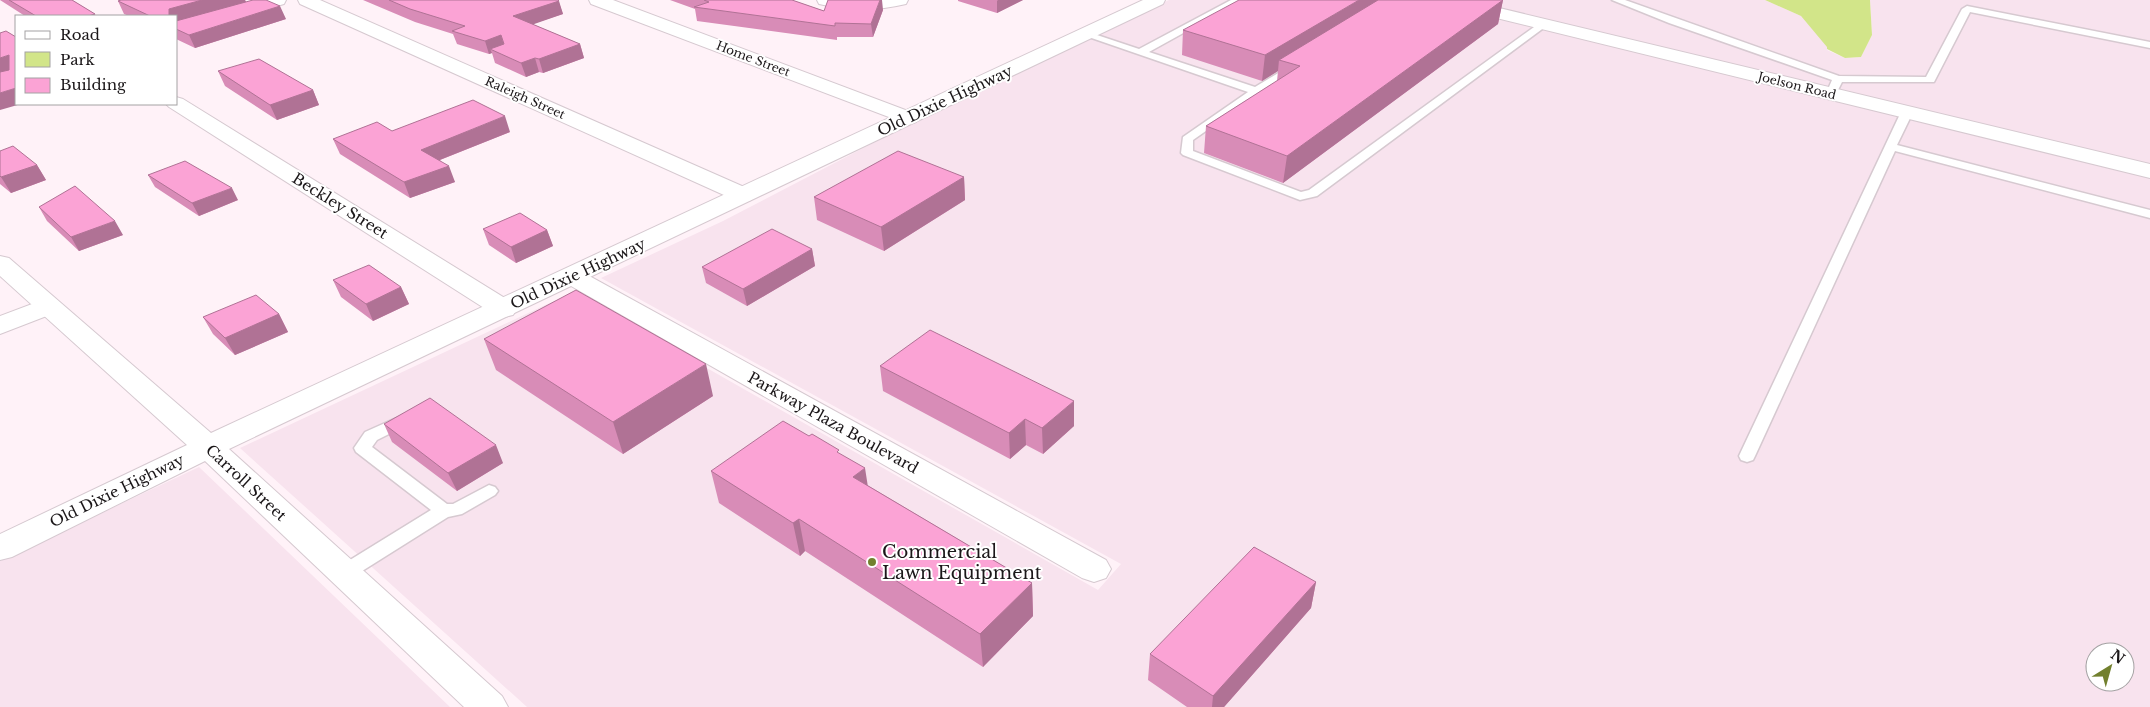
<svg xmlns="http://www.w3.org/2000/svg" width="2150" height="707" font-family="'Libre Baskerville',serif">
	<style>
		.built { fill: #f8e3ee; fill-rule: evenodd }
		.green { fill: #d2e589 }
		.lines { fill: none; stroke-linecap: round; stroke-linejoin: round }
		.lane-casing { stroke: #d6c9d0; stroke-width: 3 }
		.street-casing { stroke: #d6c9d0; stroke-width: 2 }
		.secondary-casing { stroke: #d6c9d0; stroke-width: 2 }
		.lane { fill: #fff; fill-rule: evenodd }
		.street { fill: #fff; fill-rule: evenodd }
		.secondary { fill: #fff; fill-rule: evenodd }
		.wall { fill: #d88cb7 }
		.shaded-wall { fill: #b07295 }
		.building { fill: #fba3d5; stroke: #b07295 }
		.poi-dot { fill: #72802e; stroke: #fff; stroke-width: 2 }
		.labels { text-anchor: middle; stroke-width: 4; stroke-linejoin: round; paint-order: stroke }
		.far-street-label { font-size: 12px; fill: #1b1719; stroke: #fff }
		.street-label { font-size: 15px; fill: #1b1719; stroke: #fff }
		.near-poi-label { font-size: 18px; fill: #1b1719; stroke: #fff; text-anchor: start }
	</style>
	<rect width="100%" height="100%" fill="#fff2f8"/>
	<path class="built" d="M 1169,0 L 1428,0 L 2150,176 L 2150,707 L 527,707 L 240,448 L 573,292 L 1098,590 L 1121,564 L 601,278 L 723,221 L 898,130 ZM 2095,652 L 2125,652 L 2125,682 L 2095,682 Z
		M 1465,0 L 1765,0 L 1801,16 L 1828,47 L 1827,50 L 1845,58 L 1861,57 L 1872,35 L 1870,0 L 2150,0 L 2150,165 Z
		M 199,467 L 450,707 L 0,707 L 0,561 Z"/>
	<path class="green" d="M 1765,0 L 1870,0 L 1872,35 L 1861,57 L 1845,58 L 1827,49 L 1827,47 L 1801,16 Z"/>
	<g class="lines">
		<g class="lane-casing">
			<path id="lane" d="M 1231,0 L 1243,0 L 1149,52 L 1255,87 L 1290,66 L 1298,66 L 1299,68 L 1298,70 L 1260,93 L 1193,140 L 1193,151 L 1301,192 L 1309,190 L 1541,22 L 1547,22 L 1549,24 L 1317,196 L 1300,200 L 1183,155 L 1181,153 L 1183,137 L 1248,92 L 1080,34 L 1085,31 L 1139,49 Z
				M 1612,0 L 1625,0 L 1839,76 L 1926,77 L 1962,9 L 1967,6 L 2150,42 L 2150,48 L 1970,12 L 1934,82 L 1842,82 L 1835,96 L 1831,97 L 1826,94 L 1832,80 L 1669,23 Z
				M 1907,109 L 1913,112 L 1897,145 L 2150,210 L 2150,218 L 1895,151 L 1755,456 L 1753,460 L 1747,462 L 1741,460 L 1739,456 L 1901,112 Z
				M 403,415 L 409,416 L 411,420 L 409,424 L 377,440 L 372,447 L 447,504 L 453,504 L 489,485 L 495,487 L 498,491 L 495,495 L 462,514 L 448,517 L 351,578 L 344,580 L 337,578 L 335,573 L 337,568 L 431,510 L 356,452 L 354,448 L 365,432 Z"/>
		</g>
		<g class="street-casing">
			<path id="street" d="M 260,0 L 286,0 L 284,4 L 176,35 L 176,24 Z
				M 298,0 L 320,0 L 751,190 L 754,195 L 751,200 L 743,202 L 735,200 L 300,4 Z
				M 589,0 L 613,0 L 916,114 L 919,118 L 916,122 L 909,124 L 902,122 L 591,4 Z
				M 817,0 L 908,0 L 906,4 C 877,11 848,11 819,4 Z
				M 1437,0 L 1466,0 L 2150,164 L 2150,178 L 1439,4 Z
				M 176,97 L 183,99 L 513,303 L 517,309 L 513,315 L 504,317 L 495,315 L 169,107 L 166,104 L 176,104 Z
				M 573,269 L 582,272 L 1106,560 L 1111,569 L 1106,578 L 1094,582 L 1082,578 L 564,282 L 560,277 L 564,272 Z
				M 48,298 L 57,300 L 61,306 L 57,312 L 0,334 L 0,316 Z"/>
		</g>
		<g class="secondary-casing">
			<path id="secondary" d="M 1143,0 L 1165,0 L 1163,4 L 229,449 L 502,696 L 508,707 L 464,707 L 205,461 L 12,557 L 0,560 L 0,534 L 187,445 L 0,276 L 0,256 L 9,258 L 211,433 Z"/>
		</g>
		<use href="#lane" class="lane"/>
		<use href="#street" class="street"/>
		<use href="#secondary" class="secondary"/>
	</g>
	<path class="wall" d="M 0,0 L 72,0 L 95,14 L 96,16 L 25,16 Z
		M 121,0 L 245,0 L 246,2 L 286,19 L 195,48 L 176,39 L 176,16 L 129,16 L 124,14 L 118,1 Z
		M 363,0 L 558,0 L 563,14 L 532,24 L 580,44 L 584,58 L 543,73 L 539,72 L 526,77 L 495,63 L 492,53 L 489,54 L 457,44 L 453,34 L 415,22 Z
		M 670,0 L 792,0 L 824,11 L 883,10 L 873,37 L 837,37 L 837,40 L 697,21 L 695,9 Z
		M 958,0 L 1023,0 L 997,13 L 958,1 Z
		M 1503,0 L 1498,24 L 1283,183 L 1204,153 L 1206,126 L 1277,81 L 1278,71 L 1262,81 L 1182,55 L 1183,30 Z
		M 218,71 L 313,90 L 319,105 L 277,120 L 225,86 Z
		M 392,131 L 510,132 L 440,160 L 455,182 L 410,198 L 340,154 L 333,139 Z
		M 0,151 L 37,165 L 46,180 L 11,193 L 0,184 Z
		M 148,175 L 238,200 L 199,216 L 155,187 Z
		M 964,177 L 965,200 L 884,251 L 817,220 L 814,197 Z
		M 39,207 L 123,235 L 79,251 L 47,221 Z
		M 483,229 L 547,230 L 553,246 L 516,263 L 489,245 Z
		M 812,249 L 815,266 L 747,306 L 706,283 L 702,267 Z
		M 333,280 L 401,287 L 409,304 L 373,321 L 341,297 Z
		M 279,314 L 288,332 L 235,355 L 213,334 L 203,317 Z
		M 484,339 L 713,396 L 623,454 L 496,370 Z
		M 880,366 L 1074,426 L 1043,454 L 1026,445 L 1010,459 L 883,391 Z
		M 384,424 L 503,463 L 457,491 L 392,442 Z
		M 840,454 L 867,485 L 1032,583 L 1033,616 L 983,667 L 805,551 L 800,556 L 719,503 L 711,471 Z
		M 1316,582 L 1311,608 L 1224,707 L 1187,707 L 1148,680 L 1150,654 Z"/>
	<path class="shaded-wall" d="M 202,0 L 245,0 L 246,2 L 176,22 L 176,16 L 169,16 L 169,9 Z
		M 880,0 L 882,0 L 883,10 L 873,37 L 871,24 Z
		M 998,0 L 1023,0 L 997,13 L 997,1 Z
		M 1359,0 L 1394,0 L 1279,60 L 1278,71 L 1262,81 L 1265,55 Z
		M 1503,0 L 1498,24 L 1283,183 L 1287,156 Z
		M 559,1 L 563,14 L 517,30 L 513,16 Z
		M 280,6 L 286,19 L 195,48 L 189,35 Z
		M 501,35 L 505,49 L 490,49 L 492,53 L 489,54 L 485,41 Z
		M 580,44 L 584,58 L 543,73 L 539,59 Z
		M 9,55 L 16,68 L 0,74 L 0,58 Z
		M 535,58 L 539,72 L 526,77 L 521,63 Z
		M 16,88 L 16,104 L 21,104 L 0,110 L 0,93 Z
		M 313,90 L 319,105 L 277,120 L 270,105 Z
		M 505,116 L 510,132 L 427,165 L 421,150 Z
		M 37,165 L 46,180 L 11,193 L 1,177 Z
		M 449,166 L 455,182 L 410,198 L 404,182 Z
		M 964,177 L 965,200 L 884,251 L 881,227 Z
		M 232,188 L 238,200 L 199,216 L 192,203 Z
		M 115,221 L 123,235 L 79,251 L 71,237 Z
		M 547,230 L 553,246 L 516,263 L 511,247 Z
		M 812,249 L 815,266 L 747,306 L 743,289 Z
		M 401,287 L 409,304 L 373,321 L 366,304 Z
		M 279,314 L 288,332 L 235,355 L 225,338 Z
		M 706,364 L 713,396 L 623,454 L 613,422 Z
		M 1074,401 L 1074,426 L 1043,454 L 1042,428 Z
		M 1025,419 L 1026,445 L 1010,459 L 1009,433 Z
		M 496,445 L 503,463 L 457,491 L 448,473 Z
		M 865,468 L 870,500 L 853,477 Z
		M 799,519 L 805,551 L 800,556 L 793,523 Z
		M 1316,582 L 1311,608 L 1224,707 L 1212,707 L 1213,696 Z
		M 1032,583 L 1033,616 L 983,667 L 980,634 Z"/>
	<path class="building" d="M 9,0 L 72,0 L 95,14 L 88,16 L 36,16 Z
		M 121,0 L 202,0 L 169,9 L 169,16 L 150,16 L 118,1 Z
		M 253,0 L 266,0 L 280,6 L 189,35 L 176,29 L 176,21 Z
		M 389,0 L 558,0 L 559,1 L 513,16 L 580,44 L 539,59 L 535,58 L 521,63 L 490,49 L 504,44 L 501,35 L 485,41 L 452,31 L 465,26 L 410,9 Z
		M 704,0 L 792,0 L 824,11 L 828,0 L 880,0 L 871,24 L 835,23 L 835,26 L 694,7 L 709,2 Z
		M 1239,0 L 1359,0 L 1265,55 L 1183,30 Z
		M 1378,0 L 1503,0 L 1287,156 L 1206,126 L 1300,66 L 1279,60 Z
		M 6,31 L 16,37 L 16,88 L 0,93 L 0,72 L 9,70 L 9,55 L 0,58 L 0,33 Z
		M 259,59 L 313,90 L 270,105 L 218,71 Z
		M 473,100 L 505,116 L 421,150 L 449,166 L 404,182 L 333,139 L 377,122 L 392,131 Z
		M 13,146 L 37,165 L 1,177 L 0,176 L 0,151 Z
		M 898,151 L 964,177 L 881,227 L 814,197 Z
		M 185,161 L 232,188 L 192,203 L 148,175 Z
		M 75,186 L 115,221 L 71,237 L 39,207 Z
		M 520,213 L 547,230 L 511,247 L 483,229 Z
		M 772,229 L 812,249 L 743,289 L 702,267 Z
		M 369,265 L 401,287 L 366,304 L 333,280 Z
		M 576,290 L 706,364 L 613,422 L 484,339 Z
		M 256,295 L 279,314 L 225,338 L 203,317 Z
		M 930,330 L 1074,401 L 1042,428 L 1025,419 L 1009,433 L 880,366 Z
		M 430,398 L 496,445 L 448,473 L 384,424 Z
		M 783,421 L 809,436 L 812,434 L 839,450 L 837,452 L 865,468 L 853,477 L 1032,583 L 980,634 L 799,519 L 793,523 L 711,471 Z
		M 1254,547 L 1316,582 L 1213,696 L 1150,654 Z"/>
	<circle class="poi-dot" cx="872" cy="562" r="5"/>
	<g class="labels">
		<g class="far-street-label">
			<text transform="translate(753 59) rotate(21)" y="4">Home Street</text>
			<text transform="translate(1797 86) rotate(14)" y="4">Joelson Road</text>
			<text transform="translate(525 98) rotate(24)" y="4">Raleigh Street</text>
		</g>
		<g class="street-label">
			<text transform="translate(945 101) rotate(-25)" y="5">Old Dixie Highway</text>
			<text transform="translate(340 206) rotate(32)" y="5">Beckley Street</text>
			<text transform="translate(578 274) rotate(-25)" y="5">Old Dixie Highway</text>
			<text transform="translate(833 423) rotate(29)" y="5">Parkway Plaza Boulevard</text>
			<text transform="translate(246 483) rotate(43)" y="5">Carroll Street</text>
			<text transform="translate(117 491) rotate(-26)" y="5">Old Dixie Highway</text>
		</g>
		<g class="near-poi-label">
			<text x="882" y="558">Commercial<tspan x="882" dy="21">Lawn Equipment</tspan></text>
		</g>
	</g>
	<rect x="15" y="15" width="162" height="90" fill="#ffffff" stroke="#a4a2a3"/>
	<rect x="25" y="31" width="25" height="8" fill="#ffffff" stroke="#a4a2a3"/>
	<text x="60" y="40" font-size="15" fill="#1b1719">Road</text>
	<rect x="25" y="52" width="25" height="15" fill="#d2e589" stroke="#a4a2a3"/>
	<text x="60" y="65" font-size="15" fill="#1b1719">Park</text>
	<rect x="25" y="78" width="25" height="15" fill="#fba3d5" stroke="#a4a2a3"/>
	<text x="60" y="90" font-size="15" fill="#1b1719">Building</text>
	<g transform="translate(2110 667) rotate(37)"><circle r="24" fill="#ffffff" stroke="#a4a2a3"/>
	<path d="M0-4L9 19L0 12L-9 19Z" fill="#72802e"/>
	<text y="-8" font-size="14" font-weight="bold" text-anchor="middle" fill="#1b1719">N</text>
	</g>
</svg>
